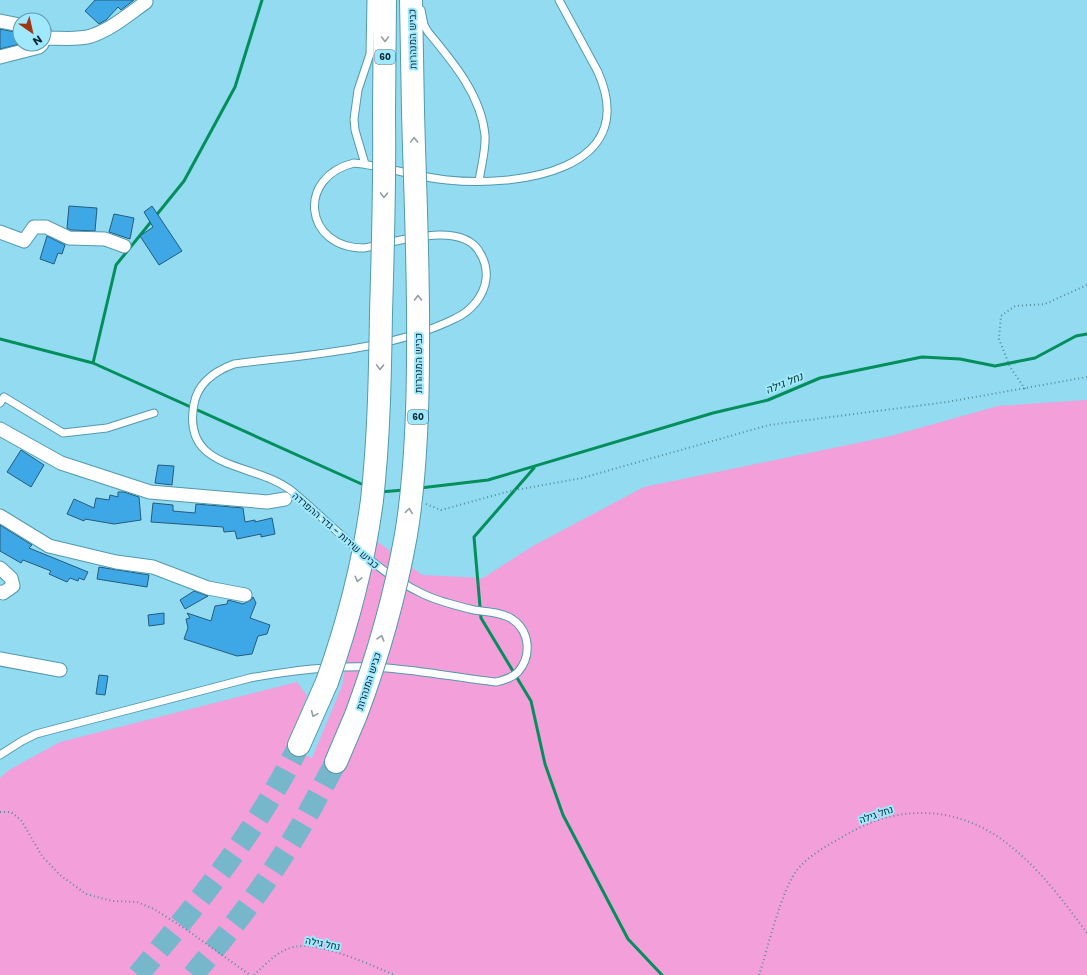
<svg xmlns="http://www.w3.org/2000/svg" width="1087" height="975" font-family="Poppins,Heebo,sans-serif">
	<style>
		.green { fill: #f39fd9 }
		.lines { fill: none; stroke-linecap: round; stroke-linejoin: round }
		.stream { stroke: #038f5b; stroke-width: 3 }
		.building { fill: #3ea8e6; stroke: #255b7c }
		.highway-tunnel { stroke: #77b7cb; stroke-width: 22; stroke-dasharray: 22 11; stroke-linecap: butt }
		.lane-casing { stroke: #5299ae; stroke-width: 9 }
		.street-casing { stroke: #5299ae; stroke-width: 15 }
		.highway-casing { stroke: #5299ae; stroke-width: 24 }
		.path { stroke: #578e9e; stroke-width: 2; stroke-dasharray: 1 3; stroke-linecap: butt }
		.lane { stroke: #fff; stroke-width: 7 }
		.street { stroke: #fff; stroke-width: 13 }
		.highway { stroke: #fff; stroke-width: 22 }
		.highway-bridge-casing { stroke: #5299ae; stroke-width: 24; stroke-linecap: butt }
		.highway-bridge { stroke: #fff; stroke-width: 22 }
		.oneway { stroke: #919fa3 }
		.labels { text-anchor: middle; stroke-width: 4; stroke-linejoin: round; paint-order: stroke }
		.shield { fill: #9fe8fe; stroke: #37626f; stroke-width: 1 }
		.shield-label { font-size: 9px; font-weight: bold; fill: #0a2932 }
		.street-label { font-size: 10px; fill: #0a2932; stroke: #9fe8fe }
		.water-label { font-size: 11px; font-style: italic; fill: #093a24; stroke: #9fe8fe }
	</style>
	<rect width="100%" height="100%" fill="#92dbf1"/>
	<path class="green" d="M 1087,400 L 1087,975 L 0,975 L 0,778 L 9,770 L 60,742 L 297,682 L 307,696 L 287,748 L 312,758 L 342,686 L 370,536 L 422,575 L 483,578 L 533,546 L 644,487 L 891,436 L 998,406 Z"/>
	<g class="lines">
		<path class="stream" d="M 0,339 L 93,363 L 366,486
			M 93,363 L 116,265 L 184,181 L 235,87 L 262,0
			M 534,468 L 474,537 L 481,618 L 531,701 L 545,764 L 563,815 L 628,939 L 662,975
			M 420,488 L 488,480 L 713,413 L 768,400 L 820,378 L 922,357 L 960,359 L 995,366 L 1035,358 L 1076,336 L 1087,334
			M 380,492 L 404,490"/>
	</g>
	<path class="building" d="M 95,0 L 134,0 L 121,10 L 118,7 L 106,20 L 99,24 L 85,11 Z
		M 0,29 L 20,33 L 20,44 L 0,49 Z
		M 69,206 L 97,208 L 95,231 L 71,230 L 67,228 Z
		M 152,206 L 182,251 L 159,265 L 140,236 L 153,227 L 144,212 Z
		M 114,214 L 134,218 L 130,239 L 109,232 Z
		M 47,236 L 65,245 L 62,254 L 58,253 L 54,264 L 40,259 Z
		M 21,450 L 44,465 L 31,487 L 7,472 Z
		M 158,465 L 174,466 L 172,485 L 155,483 Z
		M 118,492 L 124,492 L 139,497 L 141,520 L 114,524 L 85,519 L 84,521 L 67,514 L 74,499 L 94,508 L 96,498 L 109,500 L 110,495 L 118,497 Z
		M 153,503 L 173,505 L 173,511 L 195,513 L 196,504 L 243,508 L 245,522 L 255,520 L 255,522 L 272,518 L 275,534 L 261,537 L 261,534 L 237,539 L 235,531 L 224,532 L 223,527 L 151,522 Z
		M 0,525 L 32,545 L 29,548 L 88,572 L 84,580 L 79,578 L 78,581 L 70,578 L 67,582 L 49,574 L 51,571 L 23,560 L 21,563 L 0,551 Z
		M 99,567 L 149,575 L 147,587 L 97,579 Z
		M 194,591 L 208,596 L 185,609 L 180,600 Z
		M 253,597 L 256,603 L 250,618 L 270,625 L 267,634 L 258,636 L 252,654 L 237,656 L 184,639 L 188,628 L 186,619 L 190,618 L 187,613 L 211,621 L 215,606 L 227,604 L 228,600 L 243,604 L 251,600 Z
		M 164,613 L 164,624 L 149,626 L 148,615 Z
		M 99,675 L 108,676 L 105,695 L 96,694 Z"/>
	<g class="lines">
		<path class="highway-tunnel" d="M 138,975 C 198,903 258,830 299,745
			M 193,975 C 225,937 256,898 283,855 C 303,825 319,793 336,762"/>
		<g class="lane-casing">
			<path id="lane" d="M 421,10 L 424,25 L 428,32 C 453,62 481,95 485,135 C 486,150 481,167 479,181
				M 365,164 L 355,130 L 354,119 L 358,90 L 370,54 L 371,0
				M 0,403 L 4,397 L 63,433 L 107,428 L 154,413
				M 0,755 L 22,741 L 36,734 L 250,678 C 293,670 343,664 387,668 C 424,671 460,678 496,682 C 504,680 512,678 518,672 C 532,656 530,631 512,619 C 502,612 486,612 474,610 C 457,606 438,601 423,594 C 372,570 335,527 293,492 C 256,461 181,473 194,404 C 198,382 215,371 234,364 C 304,355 393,350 456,318 C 471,311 484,296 486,279 C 487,270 485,261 480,253 C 462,219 394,243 364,248 C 304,248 296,177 354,163 C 385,166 416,177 447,180 C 516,187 642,172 598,72 L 559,0"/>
		</g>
		<g class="street-casing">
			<path id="street" d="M 0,21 L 20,25
				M 44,32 L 48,38 C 62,38 78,40 91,36 C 112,29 129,14 146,2
				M 0,57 L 39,47 L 42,44
				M 0,232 L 24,241 L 34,227 L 46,227 L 69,238 L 105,239 L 124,246
				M 0,429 L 61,463 L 150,492 L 267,502 L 285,499
				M 0,516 L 49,546 L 116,562 L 153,567 L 208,588 L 245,595
				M 0,568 L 11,578 L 13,586 L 3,593 L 0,592
				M 0,659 L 60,670"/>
		</g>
		<g class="highway-casing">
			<path id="highway" d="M 411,0 L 413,111
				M 384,114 L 385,0
				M 299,745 L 327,682
				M 336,762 L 356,715"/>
		</g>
		<path class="path" d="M 1025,389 L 1010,367 L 999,339 L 1001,316 L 1015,306 L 1045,304 L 1087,285
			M 426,504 L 441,510 L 510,491 L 582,478 L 769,425 L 947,402 L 1087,377
			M 0,812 L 11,812 L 21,820 L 42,856 L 60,875 L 86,894 L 112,901 L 137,902 L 154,909 L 187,930 L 250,975
			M 254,975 C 266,964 278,950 294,947 C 320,941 370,965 395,975
			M 759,975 C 768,948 781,891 797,870 C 811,853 832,843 851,832 C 903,803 962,807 1009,845 C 1040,869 1064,902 1087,933"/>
		<use href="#lane" class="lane"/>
		<use href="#street" class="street"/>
		<use href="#highway" class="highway"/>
		<g class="highway-bridge-casing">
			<path id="highway-bridge" d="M 327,682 C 348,623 364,562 372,500 C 379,438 380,375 381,313 C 383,247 385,180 384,114
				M 356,715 C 378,656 395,596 406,535 C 416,474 418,412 418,351 C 419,271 415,191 413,111"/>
		</g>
		<use href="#highway-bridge" class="highway-bridge"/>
	</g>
	<defs><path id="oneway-chevron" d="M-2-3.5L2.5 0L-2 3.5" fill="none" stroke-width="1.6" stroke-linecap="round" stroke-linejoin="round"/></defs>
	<g class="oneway">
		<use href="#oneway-chevron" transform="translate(385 39) rotate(90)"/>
		<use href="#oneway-chevron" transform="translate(414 140) rotate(-92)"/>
		<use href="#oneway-chevron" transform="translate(384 195) rotate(91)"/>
		<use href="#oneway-chevron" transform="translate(418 298) rotate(-91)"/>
		<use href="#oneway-chevron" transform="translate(380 367) rotate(92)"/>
		<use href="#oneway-chevron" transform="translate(409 511) rotate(-82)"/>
		<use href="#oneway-chevron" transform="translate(358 579) rotate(104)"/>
		<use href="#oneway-chevron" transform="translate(381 638) rotate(-74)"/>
		<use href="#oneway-chevron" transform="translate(314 714) rotate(114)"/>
	</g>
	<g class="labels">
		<g class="shield">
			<rect x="375" y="50" width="20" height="14" rx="3"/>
			<rect x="408" y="410" width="20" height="14" rx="3"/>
		</g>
		<g class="shield-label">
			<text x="385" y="60">60</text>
			<text x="418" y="420">60</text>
		</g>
		<g class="street-label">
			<text transform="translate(412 39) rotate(-91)" y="4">כביש המנהרות</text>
			<text transform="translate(418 363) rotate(-90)" y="4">כביש המנהרות</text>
			<text transform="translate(336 530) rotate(41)" y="4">כביש שירות - גדר ההפרדה</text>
			<text transform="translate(368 681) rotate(-72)" y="4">כביש המנהרות</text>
			<text transform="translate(876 814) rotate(-19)" y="4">נחל גילה</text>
			<text transform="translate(323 943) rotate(11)" y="4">נחל גילה</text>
		</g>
		<g class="water-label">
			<text transform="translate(784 383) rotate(-22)" y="4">נחל גילה</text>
		</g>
	</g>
	<g transform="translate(32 32) rotate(146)"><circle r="19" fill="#9fe8fe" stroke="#639cac"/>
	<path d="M0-3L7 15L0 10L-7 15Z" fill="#9e3811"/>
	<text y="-6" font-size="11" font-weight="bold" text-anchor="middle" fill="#0a2932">N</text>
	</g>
</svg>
